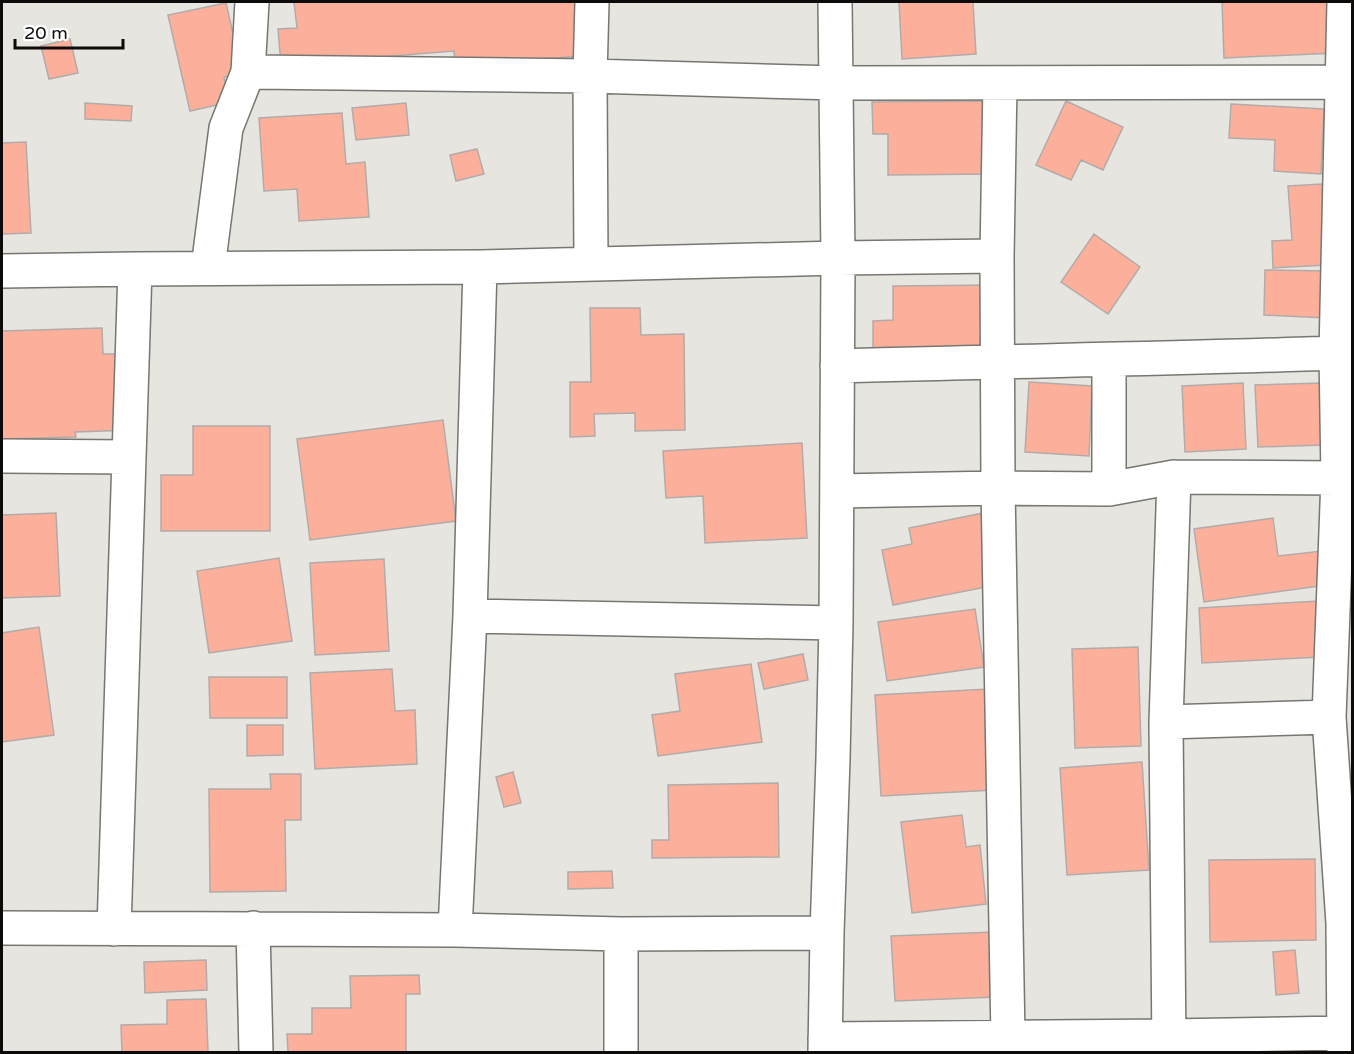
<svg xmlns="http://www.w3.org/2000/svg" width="1354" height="1054" font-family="'Varela Round',sans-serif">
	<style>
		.building { fill: #fcaf9b; stroke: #b2aba9; stroke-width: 1.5 }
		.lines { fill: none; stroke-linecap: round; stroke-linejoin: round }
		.street-casing { stroke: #777670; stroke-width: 36 }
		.street { stroke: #fff; stroke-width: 33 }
	</style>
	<rect width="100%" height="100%" fill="#e6e5df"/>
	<path class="building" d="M 294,2 L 588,2 L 607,54 L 455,66 L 454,51 L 281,65 L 278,29 L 297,28 Z
		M 899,2 L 973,2 L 976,54 L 902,59 Z
		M 1222,2 L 1334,2 L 1336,53 L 1224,58 Z
		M 226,3 L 242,73 L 224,77 L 230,102 L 190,111 L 168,15 Z
		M 70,39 L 78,73 L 49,79 L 41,46 Z
		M 992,101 L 993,174 L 888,175 L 888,134 L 873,134 L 872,102 Z
		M 1066,101 L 1123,127 L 1103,170 L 1081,160 L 1071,180 L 1036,165 Z
		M 85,103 L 132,106 L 131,121 L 85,119 Z
		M 406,103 L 409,135 L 356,140 L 352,108 Z
		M 1231,104 L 1324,109 L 1321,174 L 1274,171 L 1275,140 L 1229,138 Z
		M 342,113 L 346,164 L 365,162 L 369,217 L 299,221 L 297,189 L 264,191 L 259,118 Z
		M 26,142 L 31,233 L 2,234 L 2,143 Z
		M 477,149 L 484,174 L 456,181 L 450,155 Z
		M 1322,184 L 1326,265 L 1273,268 L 1272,241 L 1292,240 L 1288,186 Z
		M 1094,234 L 1140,267 L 1108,314 L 1061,282 Z
		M 1265,270 L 1326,271 L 1325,318 L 1264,315 Z
		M 995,285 L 996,353 L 873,354 L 873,321 L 893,320 L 893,286 Z
		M 590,308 L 640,308 L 641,335 L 684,334 L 685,430 L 635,431 L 635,413 L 594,414 L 595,436 L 570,437 L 570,382 L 591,382 Z
		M 102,328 L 103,354 L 129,354 L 132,430 L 75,432 L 76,437 L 2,439 L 2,331 Z
		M 1029,382 L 1092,386 L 1089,456 L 1025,452 Z
		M 1243,383 L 1246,449 L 1185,452 L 1182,386 Z
		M 1322,383 L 1325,445 L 1258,447 L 1255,385 Z
		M 443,420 L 456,521 L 310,540 L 297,439 Z
		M 193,426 L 270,426 L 270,531 L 161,531 L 161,475 L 193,475 Z
		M 802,443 L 807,538 L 705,543 L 703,496 L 666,498 L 663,451 Z
		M 988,512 L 1002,584 L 893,605 L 882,550 L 912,544 L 909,528 Z
		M 56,513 L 60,596 L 2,598 L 2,515 Z
		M 1273,518 L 1278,556 L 1322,551 L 1326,585 L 1204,602 L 1194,529 Z
		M 279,558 L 292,641 L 209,653 L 197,571 Z
		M 384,559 L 389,651 L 315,655 L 310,563 Z
		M 1319,601 L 1322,657 L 1202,663 L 1199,608 Z
		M 975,609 L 984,667 L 887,681 L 878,622 Z
		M 39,627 L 54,735 L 2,742 L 2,633 Z
		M 1138,647 L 1141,746 L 1075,748 L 1072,649 Z
		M 803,654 L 808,680 L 764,689 L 758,663 Z
		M 751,664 L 762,742 L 658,756 L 652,715 L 680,711 L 675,674 Z
		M 392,669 L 395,711 L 415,710 L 417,764 L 315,769 L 310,673 Z
		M 209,677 L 287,677 L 287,718 L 210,718 Z
		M 989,689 L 994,790 L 881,796 L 875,695 Z
		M 247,725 L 283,725 L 283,755 L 247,756 Z
		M 1142,762 L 1149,870 L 1067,875 L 1060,768 Z
		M 513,772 L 521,803 L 504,807 L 496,777 Z
		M 270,774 L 301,774 L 301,820 L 285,820 L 286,891 L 210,892 L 209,789 L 271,789 Z
		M 778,783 L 779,857 L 652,858 L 652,840 L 669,840 L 668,785 Z
		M 962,815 L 966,847 L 980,845 L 986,904 L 912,913 L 901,822 Z
		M 1315,859 L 1316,940 L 1210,942 L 1209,860 Z
		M 612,871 L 613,888 L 568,889 L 568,872 Z
		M 993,932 L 997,997 L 895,1001 L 891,936 Z
		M 1295,950 L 1299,993 L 1276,995 L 1273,952 Z
		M 206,960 L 207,990 L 145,993 L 144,962 Z
		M 419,975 L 420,994 L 406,994 L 406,1052 L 288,1052 L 287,1034 L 312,1034 L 312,1008 L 351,1008 L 350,976 Z
		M 206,999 L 208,1052 L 122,1052 L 121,1025 L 167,1024 L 167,1000 Z"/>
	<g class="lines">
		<g class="street-casing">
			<path id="street" d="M 248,72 L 590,76 L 836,83 L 1343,82
				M 1000,83 L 997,256 L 998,488 L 1008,1038
				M 591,263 L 590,76 L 592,2
				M 208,268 L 226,128 L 248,72 L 252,2
				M 2,271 L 135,269
				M 1109,361 L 1109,489
				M 837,366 C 1003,361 1170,359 1336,353
				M 2,456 L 129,457
				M 837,491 L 998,488 L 1109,489 L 1174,477 L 1338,478
				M 470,616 L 836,623
				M 1166,722 L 1329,717
				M 2,928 L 455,930 L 621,934 L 827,933
				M 253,928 L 256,1052
				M 114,929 L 135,269 L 480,267 L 838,258 L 997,256
				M 455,930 L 470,616 L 480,267
				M 621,934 L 621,1052
				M 825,1039 L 1169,1036 L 1344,1033
				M 825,1052 L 827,933 L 833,759 L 836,623 L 838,258 L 835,2
				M 1169,1052 L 1166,722 L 1174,477
				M 1344,1052 L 1343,923 L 1329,717 L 1338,478 L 1336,353 L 1344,2"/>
		</g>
		<use href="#street" class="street"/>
	</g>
	<rect width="1354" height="1054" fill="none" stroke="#0c0b09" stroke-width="6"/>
	<path d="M15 39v9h108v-9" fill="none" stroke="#0c0b09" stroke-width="3"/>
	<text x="24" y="39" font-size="18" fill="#0c0b09" stroke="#ffffff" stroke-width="4.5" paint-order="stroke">20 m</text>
</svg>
